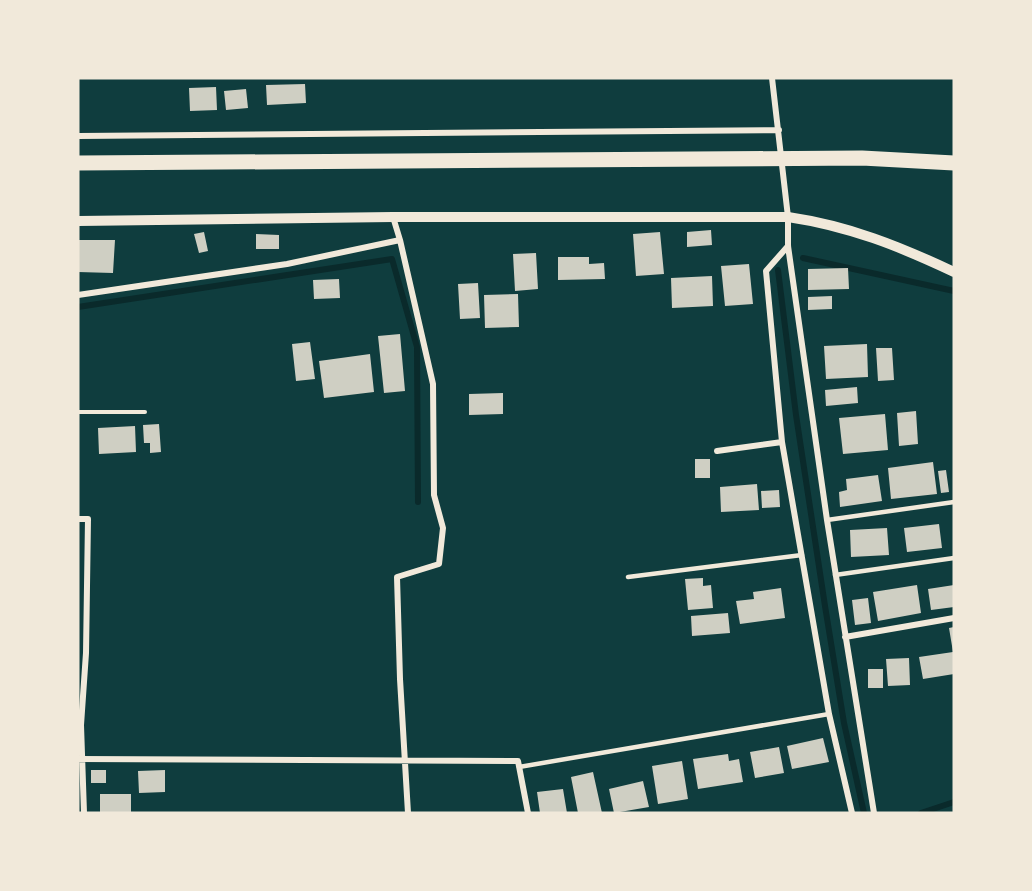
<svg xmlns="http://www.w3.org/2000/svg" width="1032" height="891" font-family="Cabin,sans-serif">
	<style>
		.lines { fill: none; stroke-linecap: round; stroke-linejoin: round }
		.stream { stroke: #0a2a2b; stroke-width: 6 }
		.building { fill: #cfcfc3 }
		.path { stroke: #f1e9da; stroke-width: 4 }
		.service { stroke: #f1e9da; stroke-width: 4.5 }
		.minor { stroke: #f1e9da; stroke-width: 6 }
		.tertiary { stroke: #f1e9da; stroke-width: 10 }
		.motorway { stroke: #f1e9da; stroke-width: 15 }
	</style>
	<rect width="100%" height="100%" fill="#0f3d3e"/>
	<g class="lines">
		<path class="stream" d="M 803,258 L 954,291
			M 778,270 L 796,415 L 825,606 L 844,723 L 864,813
			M 78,307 L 392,259 L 417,347 L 418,502
			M 921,813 L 954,802"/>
	</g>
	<path class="building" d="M 305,84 L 306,103 L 267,105 L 266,85 Z
		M 216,87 L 217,110 L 190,111 L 189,88 Z
		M 246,89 L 248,108 L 226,110 L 224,91 Z
		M 711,230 L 712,245 L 687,247 L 687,232 Z
		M 204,232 L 208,251 L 199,253 L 194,234 Z
		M 660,232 L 664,274 L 636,276 L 633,234 Z
		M 256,234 L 279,235 L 279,249 L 256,249 Z
		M 78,240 L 115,240 L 113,273 L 78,272 Z
		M 536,253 L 538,289 L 515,291 L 513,254 Z
		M 558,257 L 589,257 L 589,264 L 604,263 L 605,279 L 558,280 Z
		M 749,264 L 753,304 L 725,306 L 721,266 Z
		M 848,268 L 849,289 L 808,290 L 808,269 Z
		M 712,276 L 713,306 L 672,308 L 671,278 Z
		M 339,279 L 340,298 L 314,299 L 313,280 Z
		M 478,283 L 480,318 L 460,319 L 458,284 Z
		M 518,294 L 519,327 L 485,328 L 484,295 Z
		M 832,296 L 832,309 L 808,310 L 808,297 Z
		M 400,334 L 405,391 L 384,393 L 378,336 Z
		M 310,342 L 315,379 L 296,381 L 292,344 Z
		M 867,344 L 868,377 L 826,379 L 824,346 Z
		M 876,348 L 892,348 L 894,380 L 878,381 Z
		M 370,354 L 374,392 L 324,398 L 319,361 Z
		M 857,387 L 858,403 L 826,406 L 825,390 Z
		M 503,393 L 503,414 L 469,415 L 469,394 Z
		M 916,411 L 918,444 L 899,446 L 897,413 Z
		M 885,414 L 888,450 L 843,454 L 839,418 Z
		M 159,424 L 161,452 L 150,453 L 150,443 L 144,443 L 143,425 Z
		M 135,426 L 136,452 L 99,454 L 98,428 Z
		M 695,459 L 710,459 L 710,478 L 695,478 Z
		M 933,462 L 937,494 L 891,499 L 888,468 Z
		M 946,470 L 949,492 L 941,493 L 938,471 Z
		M 878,475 L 882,501 L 840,507 L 839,492 L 847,490 L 846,479 Z
		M 757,484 L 759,510 L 721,512 L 720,487 Z
		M 779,490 L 780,507 L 762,508 L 761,491 Z
		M 939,524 L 942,548 L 907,552 L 904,528 Z
		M 887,528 L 889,555 L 851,557 L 850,530 Z
		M 703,578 L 703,586 L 711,585 L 713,608 L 688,610 L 685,579 Z
		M 917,585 L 921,613 L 878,621 L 873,592 Z
		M 954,585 L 954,607 L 931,610 L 928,589 Z
		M 781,588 L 785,618 L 740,624 L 736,601 L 754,599 L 753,592 Z
		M 868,598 L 871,623 L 855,625 L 852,600 Z
		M 728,613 L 730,633 L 692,636 L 691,616 Z
		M 954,627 L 954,674 L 923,679 L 919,657 L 953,652 L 949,628 Z
		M 909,658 L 910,685 L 888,686 L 886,659 Z
		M 868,669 L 883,669 L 883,688 L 868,688 Z
		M 823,738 L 829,762 L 792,769 L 787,746 Z
		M 779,747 L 784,773 L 755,778 L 750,752 Z
		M 728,754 L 729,761 L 739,759 L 743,782 L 698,789 L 693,759 Z
		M 682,761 L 688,799 L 658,804 L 652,766 Z
		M 91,770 L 106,770 L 106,783 L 91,783 Z
		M 165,770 L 165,792 L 139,793 L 138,771 Z
		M 593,772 L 602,813 L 578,813 L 571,777 Z
		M 643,781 L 649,807 L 614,813 L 609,789 Z
		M 563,789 L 567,813 L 540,813 L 537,792 Z
		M 100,794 L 131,794 L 131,813 L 100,813 Z"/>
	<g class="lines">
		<path class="path" d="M 78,412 L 145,412"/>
		<path class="service" d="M 827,520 L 954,502
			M 835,575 L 954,558
			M 628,577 L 802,555
			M 519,767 L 829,714"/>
		<path class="minor" d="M 772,78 L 788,217 L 788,246 L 827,520 L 874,813
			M 78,136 L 779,130
			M 400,240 L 433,384 L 434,495 L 443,528 L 439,564 L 397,577 L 400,679 L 408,813
			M 788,246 L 766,271 L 782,442 L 829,714 L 852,813
			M 78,295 L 287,264 L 400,240 L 393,217
			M 717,451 L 782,442
			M 78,519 L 88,519 L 86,653 L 81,725 L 84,813
			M 845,637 L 954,618
			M 78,759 L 518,761 L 528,813"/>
		<path class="tertiary" d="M 78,221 L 393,217 L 788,217 C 849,226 899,246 954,272"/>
		<path class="motorway" d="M 78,163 L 862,158 L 954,163"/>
	</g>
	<rect width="1032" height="891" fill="none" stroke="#f1e9da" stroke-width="159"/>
</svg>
